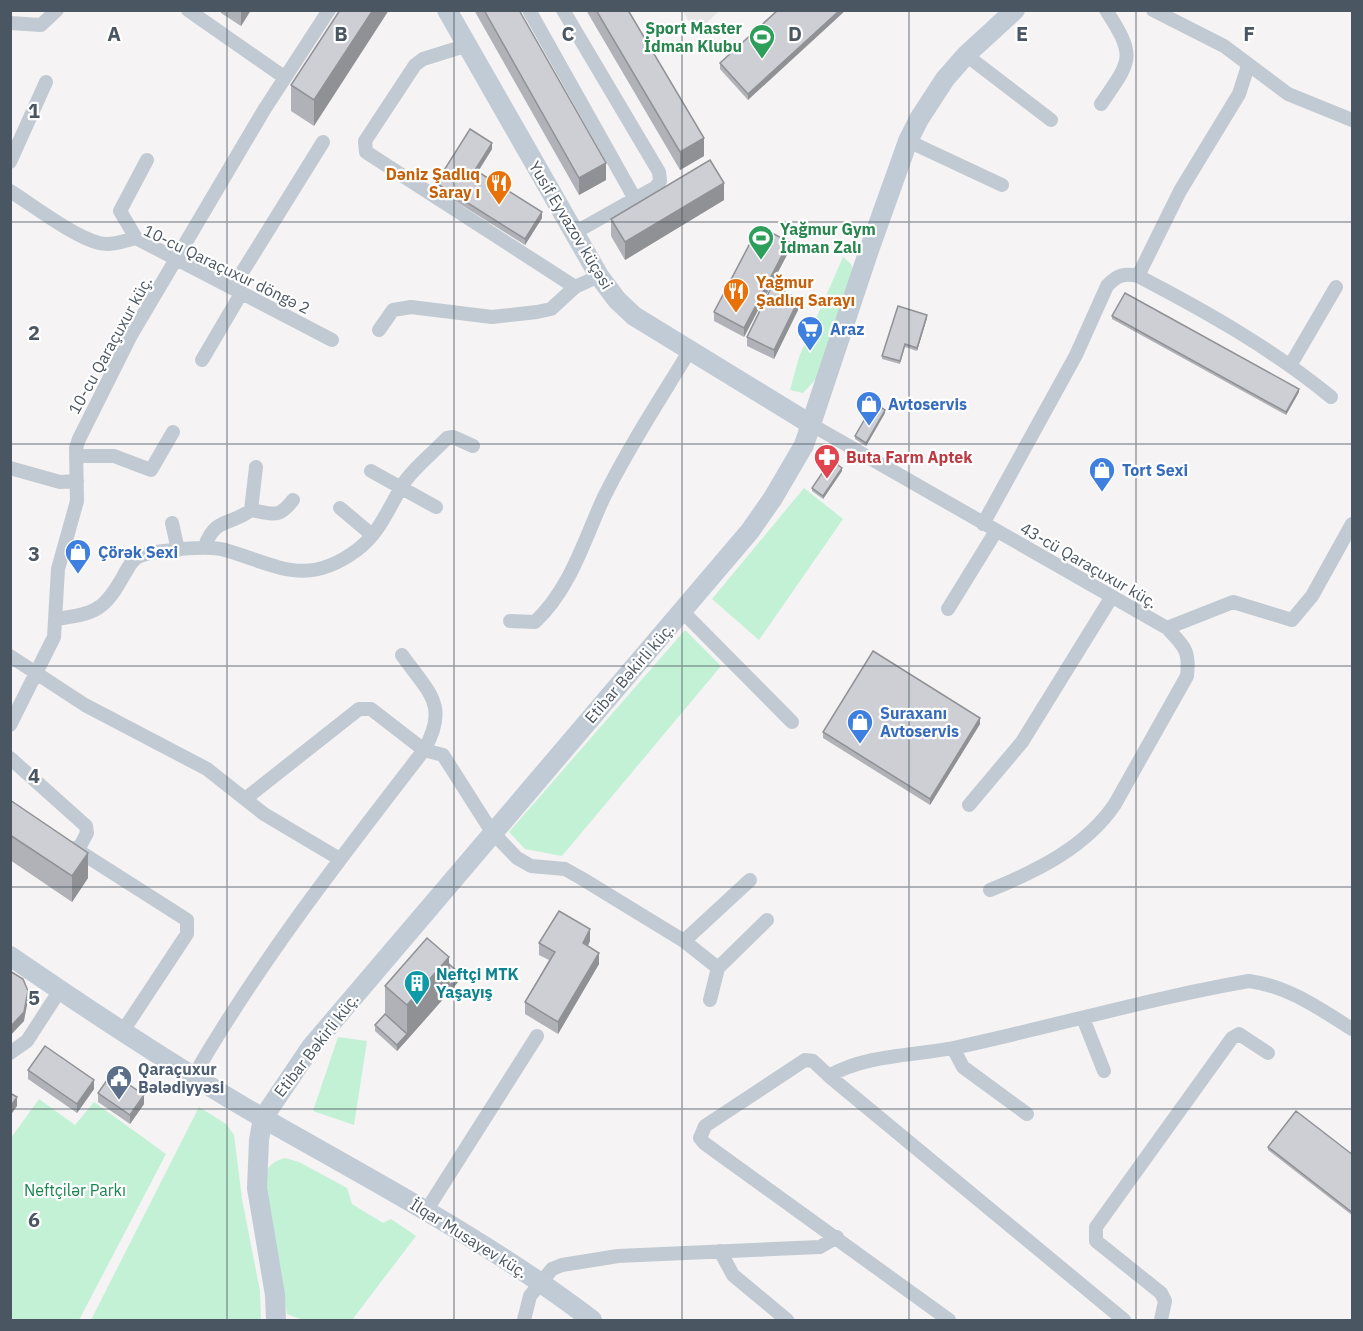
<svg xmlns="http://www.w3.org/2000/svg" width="1363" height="1331" font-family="'IBM Plex Sans',sans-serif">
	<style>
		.education { fill: #e6e4e5 }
		.green { fill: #c3f1d5 }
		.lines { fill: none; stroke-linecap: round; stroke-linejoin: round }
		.street { stroke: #c1cad2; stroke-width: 14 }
		.secondary { stroke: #c1cbd6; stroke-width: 20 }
		.wall { fill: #b0b2b7 }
		.shaded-wall { fill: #909195 }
		.building { fill: #cdcfd5; stroke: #909195; stroke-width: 1.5 }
		.grid { fill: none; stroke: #4a5661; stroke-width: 1.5; stroke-opacity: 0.55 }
		.labels { text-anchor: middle; stroke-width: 4.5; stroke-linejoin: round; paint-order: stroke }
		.leisure-label { font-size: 16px; font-weight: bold; fill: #27864d; stroke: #fff; text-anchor: end }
		.food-label { font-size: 16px; font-weight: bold; fill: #c56008; stroke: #fff; text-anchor: end }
		.street-label { font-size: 16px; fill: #4a5661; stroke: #fff }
		.shop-label { font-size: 16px; font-weight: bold; fill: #366cbe; stroke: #fff; text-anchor: start }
		.health-label { font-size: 16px; font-weight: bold; fill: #be3a42; stroke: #fff; text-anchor: start }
		.culture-label { font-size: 16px; font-weight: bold; fill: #0d838f; stroke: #fff; text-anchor: start }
		.service-label { font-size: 16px; font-weight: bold; fill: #4e5e75; stroke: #fff; text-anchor: start }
		.park-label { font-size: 16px; fill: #17864f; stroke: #fff }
		.grid-label { font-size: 20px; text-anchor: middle; font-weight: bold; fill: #4a5661; stroke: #fff; stroke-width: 4.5; stroke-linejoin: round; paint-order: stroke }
	</style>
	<rect width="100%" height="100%" fill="#f5f3f3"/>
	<path class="education" d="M 683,11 L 719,11 L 696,33 Z"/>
	<path class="green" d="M 843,257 L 851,264 L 853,271 L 816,379 L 803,393 L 790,390 L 799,357 Z
		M 804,488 L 843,519 L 759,640 L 712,599 Z
		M 685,630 L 721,666 L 562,856 L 525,849 L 509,832 Z
		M 338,1037 L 367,1041 L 354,1125 L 313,1111 Z
		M 39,1099 L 75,1125 L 94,1102 L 166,1154 L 79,1320 L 11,1320 L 11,1138 Z
		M 199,1107 L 226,1124 L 234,1135 L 242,1199 L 260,1291 L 261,1320 L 91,1320 Z
		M 285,1158 L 299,1162 L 347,1188 L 352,1204 L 383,1223 L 391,1219 L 416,1236 L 352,1320 L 303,1320 L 287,1314 C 283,1284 258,1193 267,1171 C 270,1163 278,1160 285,1158 Z"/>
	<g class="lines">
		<path class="street" d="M 188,10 L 284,77
			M 529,10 L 635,199
			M 563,10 L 659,172 L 660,181 L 656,187 L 574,233
			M 1153,10 L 1224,46 L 1288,94 L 1352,120
			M 10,23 L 41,25 L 57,10
			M 468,45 L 423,59 L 415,65 L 365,141 L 366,152 L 575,287
			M 966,55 L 1051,120
			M 1101,104 C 1131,60 1137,58 1106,10
			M 908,141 L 1002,185
			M 10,162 L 46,82
			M 10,191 C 34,206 74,237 99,243 C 111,246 124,241 136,238 L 332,340
			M 136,238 L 120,211 L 147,160
			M 1138,276 L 1180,191 L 1239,94 L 1248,66
			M 233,287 L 323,142
			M 379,330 L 393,310 L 411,307 L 492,317 L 537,312 L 551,309 L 575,287 L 599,276
			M 202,360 L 242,292
			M 1291,364 L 1336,287
			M 812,425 L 1167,628 L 1233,602 L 1292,620 L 1312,596 L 1352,524
			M 76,456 L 114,456 L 151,470 L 173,432
			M 10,468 L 60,482 L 77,481
			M 371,471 L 436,507
			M 340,508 L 372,535
			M 251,510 L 256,467
			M 172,523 L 178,550
			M 983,524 L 1076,355 L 1107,286 C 1117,275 1124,273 1138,276 C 1207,312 1271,348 1331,397
			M 205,546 C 215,517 230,526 251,510 C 274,514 278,519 293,500
			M 948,609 L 996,531
			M 682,611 L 792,722
			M 55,619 C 96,614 105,610 125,573 C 129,567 132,559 140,556 C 156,550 208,545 225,550 C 277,565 306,588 357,550 C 382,531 389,505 406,480 C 417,465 434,452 447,438 L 453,437 L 473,446
			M 510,621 L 535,622 C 571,588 584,540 604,497 C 629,446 661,398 690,350
			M 10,656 L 85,705 L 207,769 L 245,799 L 359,709 L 371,709 L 424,750 L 443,755 L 492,832 L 517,858 L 531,866 L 565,869 L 581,878 L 684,941 L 718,968
			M 10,725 L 54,637 L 58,569 L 77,501 L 76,448 L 79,439 L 130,337 L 264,110 L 329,10
			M 10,758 L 86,826 L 87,833 L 78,850
			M 245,799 L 264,814 L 338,858
			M 969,805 L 1022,742 L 1111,598
			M 74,848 L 187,920 L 187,934 L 123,1031
			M 990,890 C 1037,871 1086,847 1115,804 L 1187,676 C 1190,650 1184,646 1167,628
			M 684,941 L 750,880
			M 710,1000 L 718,968 L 767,920
			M 1083,1018 L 1104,1071
			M 953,1048 L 963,1067 L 1027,1114
			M 10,1053 L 27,1041 L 60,990
			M 829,1076 L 1124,1320
			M 193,1077 C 260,961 342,856 424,750 C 450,705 428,692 402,655
			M 426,1211 L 537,1036
			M 720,1251 L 733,1275 L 787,1320
			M 524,1320 L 530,1296 L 552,1269 L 562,1265 L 618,1256 L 820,1247 L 837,1237
			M 949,1320 L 704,1143 L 700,1138 L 705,1126 L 805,1060 L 813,1061 L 829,1076 C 867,1054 915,1056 958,1047 C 1055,1026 1151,998 1249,981 C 1288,986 1320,1009 1352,1029
			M 1161,1320 L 1165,1301 L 1161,1293 L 1096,1241 L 1096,1227 L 1232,1038 L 1239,1034 L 1268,1053"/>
		<path class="secondary" d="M 447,10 L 599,276 L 617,300 L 634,316 L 812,425
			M 10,956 C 93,1013 176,1068 263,1118 C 375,1182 490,1242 592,1320
			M 276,1320 L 275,1295 L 257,1188 L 259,1140 L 263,1118 L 311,1047 L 750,531 L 773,498 L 804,445 L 868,253 L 908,141 L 919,119 L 945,79 L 966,55 L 1015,10"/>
	</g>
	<path class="wall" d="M 221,10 L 251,10 L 241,26 L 221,13 Z
		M 340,10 L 314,126 L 291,111 L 291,85 Z
		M 474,10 L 519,10 L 606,180 L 579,195 Z
		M 586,10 L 628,10 L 704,156 L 680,170 Z
		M 778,10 L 748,100 L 720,69 L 720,63 Z
		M 492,149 L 478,172 L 542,218 L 525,245 L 436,189 L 436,183 Z
		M 724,200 L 625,260 L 611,236 L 611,219 Z
		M 789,251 L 744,337 L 714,321 L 714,312 Z
		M 799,308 L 774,359 L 747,346 L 747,337 Z
		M 1112,316 L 1299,392 L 1286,415 L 1112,319 Z
		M 927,318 L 917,351 L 905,347 L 900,364 L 882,359 L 882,356 Z
		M 885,413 L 866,446 L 855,439 L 855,436 Z
		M 842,471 L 823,499 L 812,491 L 812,488 Z
		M 980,724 L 930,805 L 823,738 L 823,732 Z
		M 10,800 L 88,878 L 72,902 L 10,860 Z
		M 590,941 L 588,946 L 599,964 L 558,1034 L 525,1014 L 525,1002 L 549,960 L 539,955 L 539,943 Z
		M 449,964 L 460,980 L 397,1051 L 375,1031 L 375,1025 L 385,1014 L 385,986 Z
		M 28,1070 L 94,1089 L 77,1113 L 28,1079 Z
		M 98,1093 L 144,1104 L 130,1124 L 98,1102 Z
		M 1268,1147 L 1353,1155 L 1353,1216 L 1268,1150 Z"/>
	<path class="shaded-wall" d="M 241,10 L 251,10 L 241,26 Z
		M 373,10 L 389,10 L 314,126 L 314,100 Z
		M 840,10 L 846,10 L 748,100 L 748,94 Z
		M 704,138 L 704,156 L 680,170 L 680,152 Z
		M 492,143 L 492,149 L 475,176 L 475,170 Z
		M 606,163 L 606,180 L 579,195 L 579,178 Z
		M 724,183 L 724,200 L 625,260 L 625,242 Z
		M 542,212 L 542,218 L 525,245 L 525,239 Z
		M 789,242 L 789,251 L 744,337 L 744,328 Z
		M 799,299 L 799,308 L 774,359 L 774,350 Z
		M 927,315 L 927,318 L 917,351 L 917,348 Z
		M 1299,389 L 1299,392 L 1286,415 L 1286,412 Z
		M 885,410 L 885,413 L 866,446 L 866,443 Z
		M 842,468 L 842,471 L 823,499 L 823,496 Z
		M 980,718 L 980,724 L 930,805 L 930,799 Z
		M 88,853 L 88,878 L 72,902 L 72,876 Z
		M 590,929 L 590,941 L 583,955 L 583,943 Z
		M 599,953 L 599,964 L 558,1034 L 558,1022 Z
		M 449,957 L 449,986 L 460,974 L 460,980 L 407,1040 L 407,1005 Z
		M 28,991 L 28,1000 L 24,1021 L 10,1036 L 10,1027 Z
		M 407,1034 L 407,1040 L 397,1051 L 397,1045 Z
		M 94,1080 L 94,1089 L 77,1113 L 77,1104 Z
		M 144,1095 L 144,1104 L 130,1124 L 130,1115 Z
		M 17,1097 L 17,1106 L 10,1116 L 10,1107 Z"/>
	<path class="building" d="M 340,10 L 373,10 L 314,100 L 291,85 Z
		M 484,10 L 519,10 L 606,163 L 579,178 Z
		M 596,10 L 628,10 L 704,138 L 680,152 Z
		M 778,10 L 840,10 L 748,94 L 720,63 Z
		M 470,129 L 492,143 L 475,170 L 542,212 L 525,239 L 436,183 Z
		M 710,160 L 724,183 L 625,242 L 611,219 Z
		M 759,226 L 789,242 L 744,328 L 714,312 Z
		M 772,286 L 799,299 L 774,350 L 747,337 Z
		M 1125,293 L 1299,389 L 1286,412 L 1112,316 Z
		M 898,306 L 927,315 L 917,348 L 905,344 L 900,361 L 882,356 Z
		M 874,403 L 885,410 L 866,443 L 855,436 Z
		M 831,460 L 842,468 L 823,496 L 812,488 Z
		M 873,651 L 980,718 L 930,799 L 823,732 Z
		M 10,800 L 88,853 L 72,876 L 10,835 Z
		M 559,911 L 590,929 L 583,943 L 599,953 L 558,1022 L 525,1002 L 555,952 L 539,943 Z
		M 427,938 L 449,957 L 407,1005 L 385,986 Z
		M 449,964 L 460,974 L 449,986 Z
		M 10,971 L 23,979 L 28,991 L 24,1012 L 10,1027 Z
		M 385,1014 L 407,1034 L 397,1045 L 375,1025 Z
		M 45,1046 L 94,1080 L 77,1104 L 28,1070 Z
		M 112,1073 L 144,1095 L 130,1115 L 98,1093 Z
		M 10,1093 L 17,1097 L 10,1107 Z
		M 1296,1111 L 1353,1155 L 1353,1213 L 1268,1147 Z"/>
	<path class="grid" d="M 227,10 L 227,1320M 454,10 L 454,1320M 682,10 L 682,1320M 909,10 L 909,1320M 1136,10 L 1136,1320M 10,222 L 1352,222M 10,444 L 1352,444M 10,666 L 1352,666M 10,887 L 1352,887M 10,1109 L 1352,1109"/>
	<defs>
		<g id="stadium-pin" transform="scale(1.35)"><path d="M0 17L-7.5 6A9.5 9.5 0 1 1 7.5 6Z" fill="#2e9e5b" stroke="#fff"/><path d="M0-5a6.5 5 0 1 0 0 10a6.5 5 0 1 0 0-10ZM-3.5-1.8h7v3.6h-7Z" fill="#fff"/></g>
		<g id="restaurant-pin" transform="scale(1.35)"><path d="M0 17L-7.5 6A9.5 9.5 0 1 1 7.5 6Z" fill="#e8710a" stroke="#fff"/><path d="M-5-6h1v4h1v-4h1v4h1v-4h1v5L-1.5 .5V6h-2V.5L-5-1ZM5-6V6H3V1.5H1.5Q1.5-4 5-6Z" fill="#fff"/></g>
		<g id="supermarket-pin" transform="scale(1.35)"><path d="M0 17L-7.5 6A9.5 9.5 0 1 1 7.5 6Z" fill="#3f7fe0" stroke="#fff"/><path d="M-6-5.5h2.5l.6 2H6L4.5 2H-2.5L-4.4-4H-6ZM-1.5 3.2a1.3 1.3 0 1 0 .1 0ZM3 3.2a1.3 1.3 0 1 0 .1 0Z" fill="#fff"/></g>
		<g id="shop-pin" transform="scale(1.35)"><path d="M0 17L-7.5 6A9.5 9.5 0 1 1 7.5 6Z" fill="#3f7fe0" stroke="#fff"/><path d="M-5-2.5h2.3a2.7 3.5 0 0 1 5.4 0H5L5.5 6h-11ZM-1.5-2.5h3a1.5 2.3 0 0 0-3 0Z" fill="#fff"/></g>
		<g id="pharmacy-pin" transform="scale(1.35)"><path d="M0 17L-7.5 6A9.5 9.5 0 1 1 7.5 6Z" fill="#e0444e" stroke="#fff"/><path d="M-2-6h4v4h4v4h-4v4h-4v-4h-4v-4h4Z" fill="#fff"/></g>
		<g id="building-pin" transform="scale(1.35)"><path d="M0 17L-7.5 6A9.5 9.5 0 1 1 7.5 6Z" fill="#0f9aa8" stroke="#fff"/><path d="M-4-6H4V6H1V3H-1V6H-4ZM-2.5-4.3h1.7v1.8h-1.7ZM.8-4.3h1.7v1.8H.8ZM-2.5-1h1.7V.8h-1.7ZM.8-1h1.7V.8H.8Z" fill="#fff"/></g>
		<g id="civic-pin" transform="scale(1.35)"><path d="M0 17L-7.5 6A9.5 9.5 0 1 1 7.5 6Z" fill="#5c6f8a" stroke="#fff"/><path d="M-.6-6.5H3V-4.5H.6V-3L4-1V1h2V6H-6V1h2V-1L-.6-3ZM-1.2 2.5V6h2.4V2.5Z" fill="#fff"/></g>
	</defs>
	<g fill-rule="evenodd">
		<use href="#stadium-pin" x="762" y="37"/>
		<use href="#restaurant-pin" x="499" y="183"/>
		<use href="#stadium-pin" x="761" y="238"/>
		<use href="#restaurant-pin" x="736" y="291"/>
		<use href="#supermarket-pin" x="810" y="329"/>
		<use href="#shop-pin" x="869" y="404"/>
		<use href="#pharmacy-pin" x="827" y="457"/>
		<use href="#shop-pin" x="1102" y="470"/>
		<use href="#shop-pin" x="78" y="552"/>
		<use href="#shop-pin" x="860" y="722"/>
		<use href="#building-pin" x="417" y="983"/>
		<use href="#civic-pin" x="119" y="1078"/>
	</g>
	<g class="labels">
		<g class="leisure-label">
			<text x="742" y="34">Sport Master<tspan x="742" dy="18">İdman Klubu</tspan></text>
			<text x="780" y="235" text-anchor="start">Yağmur Gym<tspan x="780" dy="18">İdman Zalı</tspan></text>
		</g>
		<g class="food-label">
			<text x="480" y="180">Dəniz Şadlıq<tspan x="480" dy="18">Saray ı</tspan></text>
			<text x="756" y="288" text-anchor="start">Yağmur<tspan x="756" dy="18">Şadlıq Sarayı</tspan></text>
		</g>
		<g class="street-label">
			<text transform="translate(571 225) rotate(59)" y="6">Yusif Eyvazov küçəsi</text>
			<text transform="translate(227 269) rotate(26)" y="6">10-cu Qaraçuxur döngə 2</text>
			<text transform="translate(110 345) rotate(-61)" y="6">10-cu Qaraçuxur küç.</text>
			<text transform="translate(1089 565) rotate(30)" y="6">43-cü Qaraçuxur küç.</text>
			<text transform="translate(629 673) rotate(-49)" y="6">Etibar Bəkirli küç.</text>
			<text transform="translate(316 1045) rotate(-52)" y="6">Etibar Bəkirli küç.</text>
			<text transform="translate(469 1238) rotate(32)" y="6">İlqar Musayev küç.</text>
		</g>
		<g class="shop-label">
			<text x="830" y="335">Araz</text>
			<text x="888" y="410">Avtoservis</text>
			<text x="1122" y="476">Tort Sexi</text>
			<text x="98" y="558">Çörək Sexi</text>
			<text x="880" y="719">Suraxanı<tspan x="880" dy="18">Avtoservis</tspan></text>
		</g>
		<g class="health-label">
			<text x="846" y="463">Buta Farm Aptek</text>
		</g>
		<g class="culture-label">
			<text x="436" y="980">Neftçi MTK<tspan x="436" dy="18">Yaşayış</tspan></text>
		</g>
		<g class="service-label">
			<text x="138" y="1075">Qaraçuxur<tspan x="138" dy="18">Bələdiyyəsi</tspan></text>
		</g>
		<g class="park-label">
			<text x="75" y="1196">Neftçilər Parkı</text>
		</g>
	</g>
	<g class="grid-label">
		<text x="114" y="41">A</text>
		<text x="341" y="41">B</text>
		<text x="568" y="41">C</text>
		<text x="795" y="41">D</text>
		<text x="1022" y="41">E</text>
		<text x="1249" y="41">F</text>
		<text x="34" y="118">1</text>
		<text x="34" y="340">2</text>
		<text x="34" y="561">3</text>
		<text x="34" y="783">4</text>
		<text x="34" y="1005">5</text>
		<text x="34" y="1227">6</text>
	</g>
	<rect width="1363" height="1331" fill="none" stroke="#4a5661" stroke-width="24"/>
</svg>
